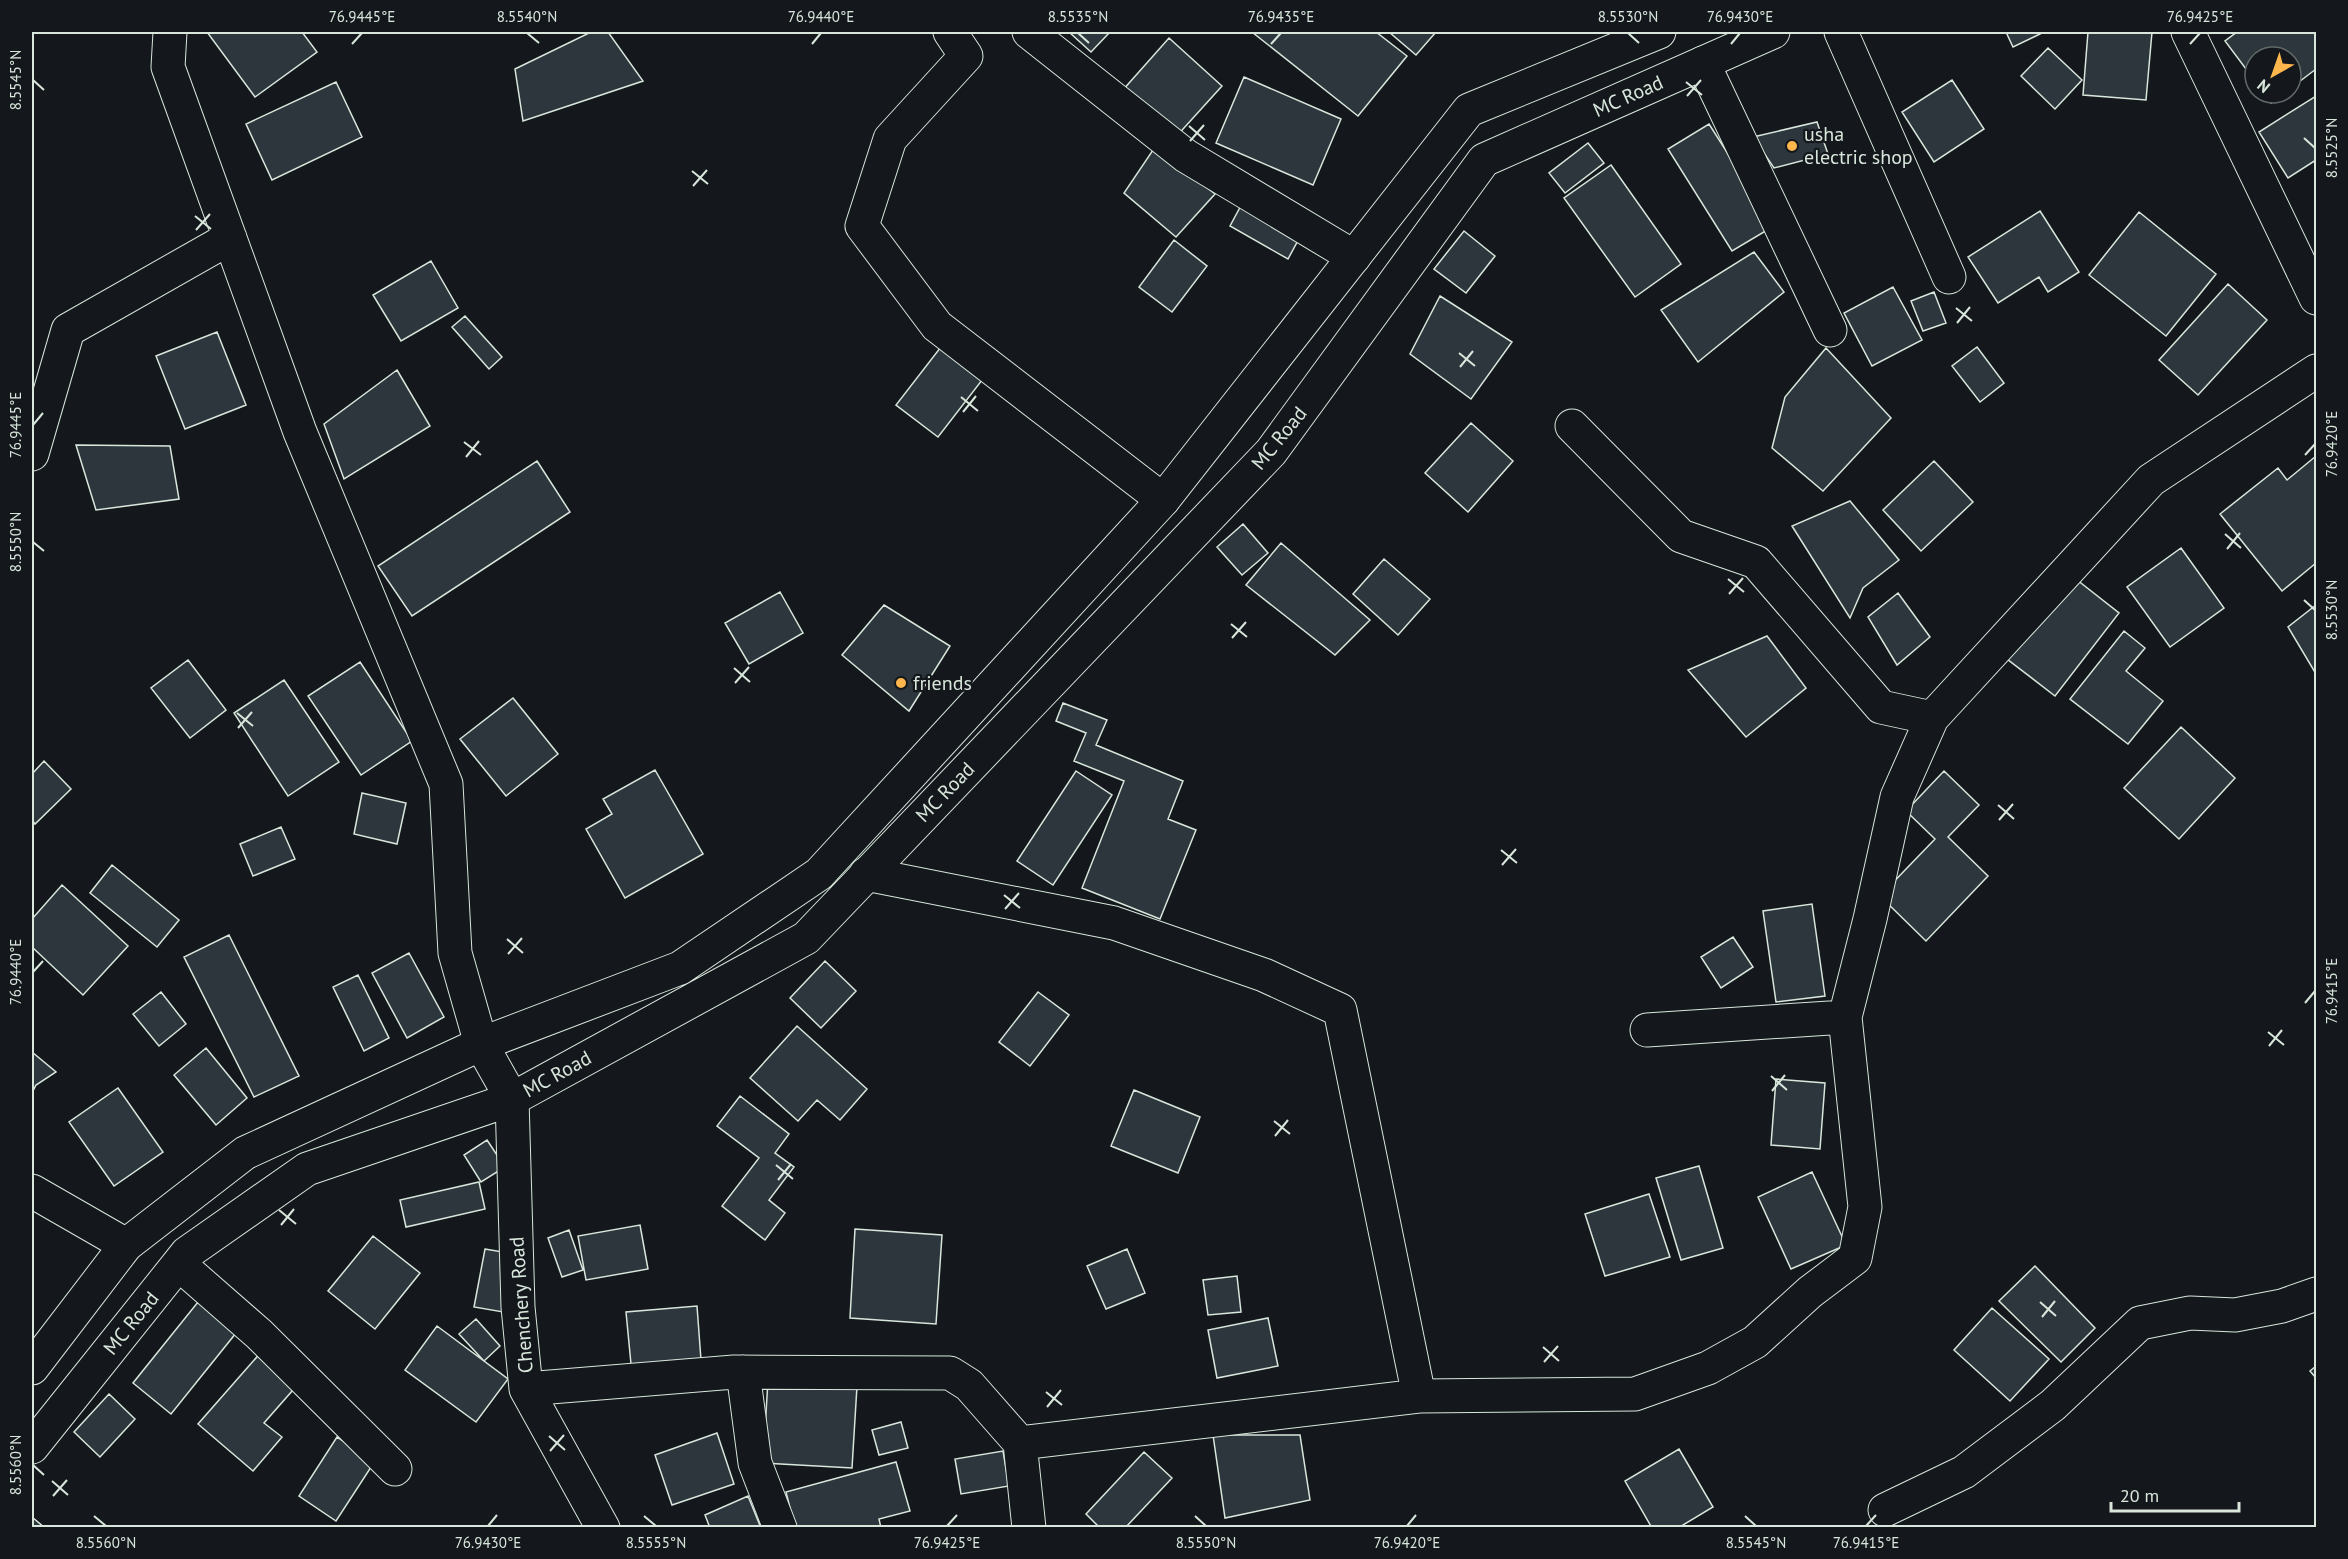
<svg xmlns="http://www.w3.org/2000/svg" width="2348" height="1559" font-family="'PT Sans',sans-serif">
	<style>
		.building { fill: #2c363c; stroke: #d8e6dc; stroke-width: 1.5 }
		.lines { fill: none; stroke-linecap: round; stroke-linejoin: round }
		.street-casing { stroke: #d8e6dc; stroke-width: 35 }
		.primary-casing { stroke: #d8e6dc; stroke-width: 35 }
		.street { stroke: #14181c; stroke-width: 33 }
		.primary { stroke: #14181c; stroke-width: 33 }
		.ticks { fill: none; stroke: #d8e6dc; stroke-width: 2 }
		.poi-dot { fill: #ffb74d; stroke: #14181c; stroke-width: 2 }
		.labels { text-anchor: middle; stroke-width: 4.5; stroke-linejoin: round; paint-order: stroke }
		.street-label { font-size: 20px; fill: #d8e6dc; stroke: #14181c }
		.poi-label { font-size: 20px; fill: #d8e6dc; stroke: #14181c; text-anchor: start }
		.neatline { fill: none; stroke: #d8e6dc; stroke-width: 2 }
		.ticks-label { font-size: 15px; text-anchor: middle; fill: #d8e6dc }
	</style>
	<rect width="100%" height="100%" fill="#14181c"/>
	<path class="building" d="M 207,32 L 302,32 L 317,52 L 255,97 Z
		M 591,32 L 608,32 L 643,81 L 523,121 L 515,69 Z
		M 1069,32 L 1110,32 L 1091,52 Z
		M 1252,32 L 1376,32 L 1407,56 L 1358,116 Z
		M 1389,32 L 1436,32 L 1416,55 Z
		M 2006,32 L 2044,32 L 2013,47 Z
		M 2088,32 L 2152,32 L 2146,100 L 2083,95 Z
		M 2237,32 L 2316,32 L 2316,69 L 2291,88 L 2291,57 L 2255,57 L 2255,81 L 2225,41 Z
		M 1169,38 L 1222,86 L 1174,139 L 1122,91 Z
		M 2048,48 L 2082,80 L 2055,109 L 2021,76 Z
		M 1244,77 L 1341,119 L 1313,185 L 1216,143 Z
		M 1952,80 L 1984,129 L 1934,162 L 1902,112 Z
		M 336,82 L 362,137 L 272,180 L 246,124 Z
		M 2264,93 L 2284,93 L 2271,103 Z
		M 2316,96 L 2316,160 L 2288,178 L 2259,132 Z
		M 1817,122 L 1828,154 L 1774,168 L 1753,137 Z
		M 1709,124 L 1774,226 L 1732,251 L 1668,149 Z
		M 1588,143 L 1604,163 L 1565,193 L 1549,173 Z
		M 1155,147 L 1215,194 L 1176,237 L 1124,193 Z
		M 1611,165 L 1681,264 L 1635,297 L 1564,198 Z
		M 1244,200 L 1302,233 L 1288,259 L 1230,226 Z
		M 2040,211 L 2079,272 L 2048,292 L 2039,277 L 1998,303 L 1968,257 Z
		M 2139,212 L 2216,274 L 2166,336 L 2089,275 Z
		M 1464,231 L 1495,256 L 1466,293 L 1434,269 Z
		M 1174,240 L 1207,266 L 1172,312 L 1139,287 Z
		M 1754,252 L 1784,292 L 1698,362 L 1661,310 Z
		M 431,261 L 458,308 L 401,341 L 373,295 Z
		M 2228,284 L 2267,320 L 2198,395 L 2159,360 Z
		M 1893,287 L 1922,340 L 1872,366 L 1844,313 Z
		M 1934,292 L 1946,323 L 1923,331 L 1911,301 Z
		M 1440,296 L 1512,342 L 1471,399 L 1410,354 Z
		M 465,316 L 502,357 L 489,369 L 452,327 Z
		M 217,332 L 246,405 L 185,429 L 156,356 Z
		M 944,343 L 986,375 L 938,437 L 896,405 Z
		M 1977,347 L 2004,383 L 1980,402 L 1952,366 Z
		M 1826,348 L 1891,418 L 1823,491 L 1772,448 L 1785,397 Z
		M 397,370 L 430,426 L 344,479 L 324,424 Z
		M 1471,423 L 1513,461 L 1468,512 L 1425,473 Z
		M 76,445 L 170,446 L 179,499 L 96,510 Z
		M 2316,456 L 2316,563 L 2282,591 L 2220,514 L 2278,468 L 2287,480 Z
		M 537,461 L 570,512 L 412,616 L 378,566 Z
		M 1934,461 L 1973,502 L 1921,551 L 1883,510 Z
		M 1850,501 L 1899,560 L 1863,588 L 1850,618 L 1792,526 Z
		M 1243,524 L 1268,553 L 1242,575 L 1217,547 Z
		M 1281,543 L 1370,620 L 1335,655 L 1246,585 Z
		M 2181,548 L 2224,608 L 2170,647 L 2127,587 Z
		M 1384,559 L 1430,599 L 1398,635 L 1353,594 Z
		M 2072,576 L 2119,613 L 2055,696 L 2007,659 Z
		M 780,592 L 803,633 L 749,664 L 725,623 Z
		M 1898,593 L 1930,637 L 1897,665 L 1868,617 Z
		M 884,605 L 950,646 L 909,711 L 842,655 Z
		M 2316,605 L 2316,674 L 2288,627 Z
		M 2124,631 L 2145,648 L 2126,671 L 2163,701 L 2128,744 L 2070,699 Z
		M 1767,636 L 1806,688 L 1746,737 L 1688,670 Z
		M 188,660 L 226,710 L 190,738 L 151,688 Z
		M 360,662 L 412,741 L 361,775 L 308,696 Z
		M 284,680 L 339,762 L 288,796 L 234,713 Z
		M 513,698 L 558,754 L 506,796 L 460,739 Z
		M 1063,703 L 1107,720 L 1096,745 L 1183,781 L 1168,819 L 1196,830 L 1160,919 L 1082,888 L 1124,781 L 1074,761 L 1086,733 L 1056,721 Z
		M 2181,727 L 2235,778 L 2179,839 L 2124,788 Z
		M 44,761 L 71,789 L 35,824 L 32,820 L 32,774 Z
		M 655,770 L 703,854 L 625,898 L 586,829 L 612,814 L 603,799 Z
		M 1076,771 L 1112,795 L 1053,885 L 1017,861 Z
		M 1944,771 L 1979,805 L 1948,837 L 1988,876 L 1926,941 L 1880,896 L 1935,839 L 1906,811 Z
		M 362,793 L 406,803 L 397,844 L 354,834 Z
		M 281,827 L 295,859 L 253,876 L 240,844 Z
		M 112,865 L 179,920 L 157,947 L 90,893 Z
		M 62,885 L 128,946 L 83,995 L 32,947 L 32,919 Z
		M 1812,904 L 1825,996 L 1776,1002 L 1763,911 Z
		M 229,935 L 299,1076 L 254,1097 L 184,957 Z
		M 1733,937 L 1753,967 L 1721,988 L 1701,957 Z
		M 409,953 L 444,1017 L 407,1038 L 372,973 Z
		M 825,961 L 856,991 L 821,1028 L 790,998 Z
		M 358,975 L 389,1038 L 364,1051 L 333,987 Z
		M 161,992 L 186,1024 L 159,1046 L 133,1014 Z
		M 1038,992 L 1069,1015 L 1030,1066 L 999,1042 Z
		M 797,1026 L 867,1089 L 840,1120 L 817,1100 L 798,1121 L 750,1078 Z
		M 206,1048 L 247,1098 L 216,1125 L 174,1075 Z
		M 32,1052 L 56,1072 L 36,1085 L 32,1093 Z
		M 1776,1079 L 1825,1083 L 1820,1149 L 1771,1145 Z
		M 118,1088 L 163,1152 L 114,1186 L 69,1122 Z
		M 1134,1090 L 1200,1117 L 1178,1173 L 1111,1146 Z
		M 740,1096 L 789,1134 L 775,1153 L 794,1167 L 769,1200 L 785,1213 L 765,1240 L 722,1206 L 759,1158 L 717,1126 Z
		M 487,1140 L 505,1167 L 481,1182 L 464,1155 Z
		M 1699,1166 L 1723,1248 L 1681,1260 L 1656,1178 Z
		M 1812,1172 L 1846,1245 L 1791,1269 L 1758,1197 Z
		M 479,1182 L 485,1209 L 406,1227 L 400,1200 Z
		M 1649,1194 L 1670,1257 L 1605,1276 L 1585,1214 Z
		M 640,1225 L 648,1269 L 586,1280 L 578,1236 Z
		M 855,1229 L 942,1235 L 936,1324 L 850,1318 Z
		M 569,1230 L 583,1270 L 562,1277 L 548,1238 Z
		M 373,1236 L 420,1273 L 375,1329 L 328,1291 Z
		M 485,1249 L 514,1254 L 503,1312 L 474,1307 Z
		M 1127,1249 L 1145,1293 L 1106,1309 L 1087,1266 Z
		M 2035,1266 L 2095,1328 L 2061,1362 L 1999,1301 Z
		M 1237,1276 L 1241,1312 L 1208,1315 L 1203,1280 Z
		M 198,1302 L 236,1333 L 171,1414 L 133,1383 Z
		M 697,1306 L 701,1360 L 631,1364 L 626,1312 Z
		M 1992,1308 L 2049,1359 L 2010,1401 L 1954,1350 Z
		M 1268,1318 L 1278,1366 L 1217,1378 L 1208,1330 Z
		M 476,1319 L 500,1346 L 484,1361 L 459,1334 Z
		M 437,1326 L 508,1379 L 476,1422 L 405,1370 Z
		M 263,1350 L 300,1382 L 264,1423 L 282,1437 L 253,1471 L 198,1424 Z
		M 2316,1366 L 2316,1378 L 2310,1371 Z
		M 768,1380 L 857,1386 L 852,1468 L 763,1463 Z
		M 109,1394 L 135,1419 L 100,1457 L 74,1432 Z
		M 901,1422 L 908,1448 L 879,1455 L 872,1430 Z
		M 717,1433 L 734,1484 L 672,1505 L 655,1455 Z
		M 1213,1435 L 1300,1435 L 1310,1500 L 1225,1518 Z
		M 337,1437 L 375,1461 L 336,1521 L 299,1496 Z
		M 1679,1449 L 1713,1507 L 1678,1528 L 1652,1528 L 1625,1481 Z
		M 1003,1451 L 1009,1486 L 961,1494 L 955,1459 Z
		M 1144,1452 L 1172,1478 L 1125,1528 L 1100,1528 L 1086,1514 Z
		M 896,1462 L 910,1511 L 879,1519 L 881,1528 L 795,1528 L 786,1492 Z
		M 748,1496 L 761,1528 L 710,1528 L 705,1515 Z
		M 32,1517 L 45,1528 L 32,1528 Z"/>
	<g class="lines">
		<g class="street-casing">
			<path id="street" d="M 170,32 L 168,67 L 300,432 L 446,784 L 455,953 L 481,1044 L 512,1099 L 518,1307 L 526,1389 L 603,1528
				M 950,32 L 966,56 L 890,139 L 862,226 L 937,326 L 1163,500
				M 1029,32 L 1186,156 L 1354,257
				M 1841,32 L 1949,277
				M 2188,32 L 2316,298
				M 1703,63 L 1830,330
				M 1572,426 L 1681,536 L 1756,562 L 1881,707 L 1932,718
				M 32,454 L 68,330 L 230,238
				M 866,874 L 1114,923 L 1264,975 L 1340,1010 L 1419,1396
				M 1647,1030 L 1845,1017
				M 32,1191 L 126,1245
				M 179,1264 L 259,1334 L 395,1469
				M 743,1372 L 755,1463 L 780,1528
				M 526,1389 L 734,1372 L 950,1373 L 969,1385 L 1020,1443 L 1029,1528
				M 1020,1443 L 1419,1396 L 1635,1394 L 1708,1368 L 1755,1342 L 1810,1292 L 1855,1258 L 1865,1207 L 1845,1017 L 1870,919 L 1897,797 L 1932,718 L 2151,480 L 2316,371
				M 1885,1510 L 1964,1472 L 2053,1405 L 2140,1323 L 2190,1313 L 2235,1315 L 2282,1306 L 2316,1294"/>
		</g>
		<g class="primary-casing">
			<path id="primary" d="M 32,1368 L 126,1245 L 245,1153 L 481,1044 L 680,968 L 819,874 L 1163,500 L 1469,110 L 1659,32
				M 32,1447 L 187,1253 L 307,1169 L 512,1099 L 806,938 L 1271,452 L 1484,160 L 1773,32"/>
		</g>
		<use href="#street" class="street"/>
		<use href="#primary" class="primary"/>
	</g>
	<path class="ticks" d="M 527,33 L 539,43M 1078,33 L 1089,43M 1628,33 L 1639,43M 352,44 L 362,33M 812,44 L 821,33M 1271,44 L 1281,33M 1731,44 L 1740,33M 2190,44 L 2200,33M 33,80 L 44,90M 1686,82 L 1702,95M 1687,96 L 1701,80M 1189,126 L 1205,140M 2304,138 L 2315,148M 1190,141 L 1204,125M 692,171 L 708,184M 693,186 L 707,170M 195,216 L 211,229M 196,230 L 210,214M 1956,308 L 1972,321M 1957,323 L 1970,307M 1459,353 L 1475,366M 1460,367 L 1473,351M 961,397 L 978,411M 963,412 L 976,396M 33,425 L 43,413M 464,442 L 481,455M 2305,455 L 2315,444M 466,457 L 479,441M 2225,534 L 2241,548M 33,542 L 44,551M 2227,549 L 2240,533M 1728,579 L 1744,592M 1729,594 L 1743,578M 2304,600 L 2315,610M 1231,624 L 1247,637M 1232,638 L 1246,622M 734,668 L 750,682M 735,683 L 749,667M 237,713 L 253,726M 238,728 L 252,712M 1998,805 L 2014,819M 1999,820 L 2013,804M 1501,850 L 1517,863M 1502,865 L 1516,849M 1004,895 L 1020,908M 1005,909 L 1019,893M 507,939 L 523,953M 508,954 L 522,938M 33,972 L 43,961M 2305,1003 L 2315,991M 2268,1032 L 2284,1045M 2269,1046 L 2282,1030M 1771,1076 L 1787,1090M 1772,1091 L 1785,1075M 1274,1121 L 1290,1134M 1275,1136 L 1288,1120M 776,1165 L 793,1179M 778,1180 L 791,1164M 279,1210 L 296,1224M 281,1225 L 294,1209M 2040,1302 L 2056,1316M 2042,1317 L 2055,1301M 1543,1347 L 1559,1361M 1544,1362 L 1558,1346M 1046,1392 L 1062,1405M 1047,1407 L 1061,1390M 549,1436 L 565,1450M 550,1451 L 564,1435M 33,1465 L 44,1475M 52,1481 L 68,1495M 53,1496 L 67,1480M 94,1516 L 106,1526M 644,1516 L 656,1526M 1195,1516 L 1206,1526M 1745,1516 L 1756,1526M 488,1526 L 497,1515M 947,1526 L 957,1515M 1407,1526 L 1416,1515M 1866,1526 L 1876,1515"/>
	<g class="poi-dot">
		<circle cx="1792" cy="146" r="6"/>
		<circle cx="901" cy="683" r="6"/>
	</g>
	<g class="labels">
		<g class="street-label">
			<text transform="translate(1628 96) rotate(-24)" y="7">MC Road</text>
			<text transform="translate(1279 438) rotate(-51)" y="7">MC Road</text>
			<text transform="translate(945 792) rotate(-46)" y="7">MC Road</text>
			<text transform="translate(557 1074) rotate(-29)" y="7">MC Road</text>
			<text transform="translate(521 1305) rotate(-94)" y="7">Chenchery Road</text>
			<text transform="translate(131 1323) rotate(-51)" y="7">MC Road</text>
		</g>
		<g class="poi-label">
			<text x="1804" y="141">usha<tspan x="1804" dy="23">electric shop</tspan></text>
			<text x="913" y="690">friends</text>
		</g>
	</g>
	<rect width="2348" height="1559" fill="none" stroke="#14181c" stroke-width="66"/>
	<g transform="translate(2273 75) rotate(220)"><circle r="28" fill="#14181c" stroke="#626a69" stroke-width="1.5"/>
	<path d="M0-4.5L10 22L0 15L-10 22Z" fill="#ffb74d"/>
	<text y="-9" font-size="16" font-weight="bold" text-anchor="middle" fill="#d8e6dc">N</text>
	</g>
	<path d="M2111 1502v9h128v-9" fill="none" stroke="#d8e6dc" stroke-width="3"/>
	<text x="2120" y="1502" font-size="18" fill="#d8e6dc" stroke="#14181c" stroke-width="4.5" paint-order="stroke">20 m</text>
	<rect x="33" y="33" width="2282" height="1493" class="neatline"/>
	<g class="ticks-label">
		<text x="362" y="22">76.9445°E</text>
		<text x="527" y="22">8.5540°N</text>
		<text x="821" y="22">76.9440°E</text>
		<text x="1078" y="22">8.5535°N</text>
		<text x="1281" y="22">76.9435°E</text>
		<text x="1628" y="22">8.5530°N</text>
		<text x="1740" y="22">76.9430°E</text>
		<text x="2200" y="22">76.9425°E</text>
		<text transform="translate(16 80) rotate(-90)" y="5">8.5545°N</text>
		<text transform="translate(2332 148) rotate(-90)" y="5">8.5525°N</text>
		<text transform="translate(16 425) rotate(-90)" y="5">76.9445°E</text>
		<text transform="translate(2332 444) rotate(-90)" y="5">76.9420°E</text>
		<text transform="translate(16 542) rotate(-90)" y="5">8.5550°N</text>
		<text transform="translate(2332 610) rotate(-90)" y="5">8.5530°N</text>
		<text transform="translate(16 972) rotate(-90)" y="5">76.9440°E</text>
		<text transform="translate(2332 991) rotate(-90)" y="5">76.9415°E</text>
		<text transform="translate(16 1465) rotate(-90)" y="5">8.5560°N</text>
		<text x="106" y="1548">8.5560°N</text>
		<text x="488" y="1548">76.9430°E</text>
		<text x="656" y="1548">8.5555°N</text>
		<text x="947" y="1548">76.9425°E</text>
		<text x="1206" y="1548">8.5550°N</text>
		<text x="1407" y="1548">76.9420°E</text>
		<text x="1756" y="1548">8.5545°N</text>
		<text x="1866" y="1548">76.9415°E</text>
	</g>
</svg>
